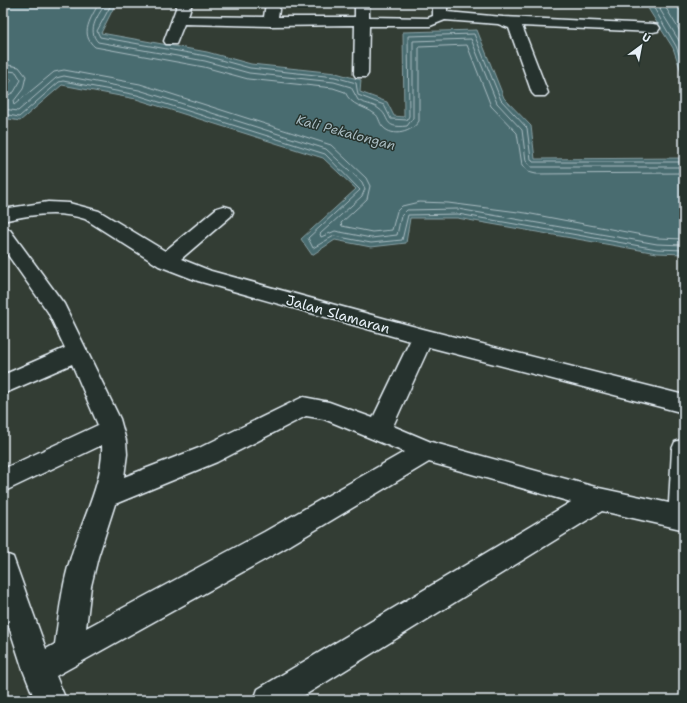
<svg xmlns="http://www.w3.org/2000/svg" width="687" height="703" font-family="'Shantell Sans',sans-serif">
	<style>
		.water { fill: #4a6c70; stroke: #89a1a6 }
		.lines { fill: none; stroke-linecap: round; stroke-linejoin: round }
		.shore { stroke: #a9bcc2; stroke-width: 1 }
		.minor-casing { stroke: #e8f1f8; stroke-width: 3 }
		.minor { fill: #26332d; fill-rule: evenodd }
		.labels { text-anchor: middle; stroke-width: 3; stroke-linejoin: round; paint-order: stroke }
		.far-water-label { font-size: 13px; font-style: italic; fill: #a9bcc2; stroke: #26332d }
		.street-label { font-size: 14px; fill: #e8f1f8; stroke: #26332d }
	</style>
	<rect width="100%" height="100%" fill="#333d34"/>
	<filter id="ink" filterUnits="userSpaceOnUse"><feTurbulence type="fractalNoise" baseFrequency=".025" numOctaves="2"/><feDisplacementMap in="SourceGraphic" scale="8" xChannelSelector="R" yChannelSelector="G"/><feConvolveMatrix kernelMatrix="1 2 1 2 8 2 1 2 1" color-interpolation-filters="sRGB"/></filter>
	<g filter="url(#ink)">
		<path class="water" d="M 12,3 L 116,3 L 101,33 L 207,52 L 251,64 L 336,73 L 361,80 L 360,92 L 387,102 L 394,116 L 404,117 L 403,32 L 477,30 L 504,98 L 531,126 L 535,159 L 684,158 L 684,254 L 657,253 L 457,218 L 410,218 L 406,243 L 371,247 L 335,240 L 312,255 L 301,239 L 356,189 L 323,158 L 136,99 L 62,85 L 20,121 L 3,118 L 3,91 L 12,80 L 3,79 L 3,13 Z
			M 647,3 L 684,3 L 684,75 L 682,74 L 673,48 L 649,10 Z"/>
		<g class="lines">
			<path class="shore" d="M 99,3 C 91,18 79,34 95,47 L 204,67 L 248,79 L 333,88 L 345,92 C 352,107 363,105 375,114 C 379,116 379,123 383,127 C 393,138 412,132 419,121 L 419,47 L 467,45 L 491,106 L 517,133 L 522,165 L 528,172 L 536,174 L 684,173
				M 106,3 C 99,14 86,30 98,42 L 205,61 L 249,73 L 334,82 L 351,87 L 358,100 C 364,104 373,104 379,109 C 391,117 382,129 407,126 L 413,118 L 413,41 L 471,39 L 497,103 L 522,130 L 526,161 L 531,167 L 684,167
				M 112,3 L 97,31 L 100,37 L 206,56 L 250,68 L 335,77 L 356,83 L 358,95 L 384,105 L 391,119 L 407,120 L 409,116 L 408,36 L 474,34 L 501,100 L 527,128 L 531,159 L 533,162 L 684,162
				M 651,3 L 676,46 L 684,68
				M 656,3 L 681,44 L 684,53
				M 663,3 L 684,38
				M 3,64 L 19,67 L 26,76 L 23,89 L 13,102 L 14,105 L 54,72 L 64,70 L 140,84 L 331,145 L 366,178 L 370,186 L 367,199 L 341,223 L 342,226 L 372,232 L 392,230 L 397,211 L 402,206 L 419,202 L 448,203 L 526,213 L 658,238 L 684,239
				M 3,70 L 16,72 L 21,80 L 14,92 L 3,98
				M 3,109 L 18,111 L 56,78 L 64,76 L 139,90 L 326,149 L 362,182 L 365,189 L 362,196 L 320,234 L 321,237 L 335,231 L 371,238 L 397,235 L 401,216 L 407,210 L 458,209 L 657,244 L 684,245
				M 3,114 L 19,117 L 59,82 L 63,81 L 137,95 L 325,154 L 360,190 L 308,238 L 313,248 L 334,236 L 371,243 L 402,240 L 408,215 L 458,214 L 657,249 L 684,250"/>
			<g class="minor-casing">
				<path id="minor" d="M 178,3 L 192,3 L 188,16 L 264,17 L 266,3 L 280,3 L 278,17 L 355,17 L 355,3 L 369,3 L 369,17 L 428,18 L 433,16 L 433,3 L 447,3 L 447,12 L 503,17 L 653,24 L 658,25 L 660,28 L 658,31 L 653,32 L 522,26 L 548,93 L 545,96 L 535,96 L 532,93 L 509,28 L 498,24 L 445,20 L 430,26 L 369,26 L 368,74 L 366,77 L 356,77 L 354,74 L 355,25 L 270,26 L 184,24 L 176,44 L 166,44 L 164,41 Z
					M 48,202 L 69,203 L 99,211 L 165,251 L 217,208 L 224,206 L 231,208 L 233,212 L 231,216 L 181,259 L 211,271 L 423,329 L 684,395 L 684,413 L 429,347 L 393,426 L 431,442 L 599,488 L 669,503 L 672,449 L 675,442 L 684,439 L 684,528 L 681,529 L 602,511 L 297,700 L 254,700 L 258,689 L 571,502 L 429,462 L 282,550 L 56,676 L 66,700 L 35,700 L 23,670 L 3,608 L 3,553 L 13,557 L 46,649 L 55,644 C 59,615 62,585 71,557 C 81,522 104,481 102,445 L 3,492 L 3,469 L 98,425 L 72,364 L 3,394 L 3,375 L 65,348 L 48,312 L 3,248 L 3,228 L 10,230 L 64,304 L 120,419 L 126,441 L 127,454 L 124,477 L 199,448 L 303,397 L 329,402 L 373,418 L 410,341 L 198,281 L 159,266 L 85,219 C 57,210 31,215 3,221 L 3,209 ZM 306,416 L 324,419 L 404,452 L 264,532 L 86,628 L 91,586 L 98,557 L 115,504 L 217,462 Z"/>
			</g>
			<use href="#minor" class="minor"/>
		</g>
	</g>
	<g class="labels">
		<g class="far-water-label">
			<text transform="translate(346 132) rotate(15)" y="5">Kali Pekalongan</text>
		</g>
		<g class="street-label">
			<text transform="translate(338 314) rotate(16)" y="5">Jalan Slamaran</text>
		</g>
	</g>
	<rect width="687" height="703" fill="none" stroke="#26332d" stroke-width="16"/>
	<rect x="8" y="8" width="671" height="687" fill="none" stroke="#e8f1f8" stroke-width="1.5" filter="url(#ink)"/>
	<g transform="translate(641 46) rotate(32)" stroke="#26332d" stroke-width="3" paint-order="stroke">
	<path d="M0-3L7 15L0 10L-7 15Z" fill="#e8f1f8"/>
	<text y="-6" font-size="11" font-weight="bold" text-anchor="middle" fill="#e8f1f8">U</text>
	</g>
</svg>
